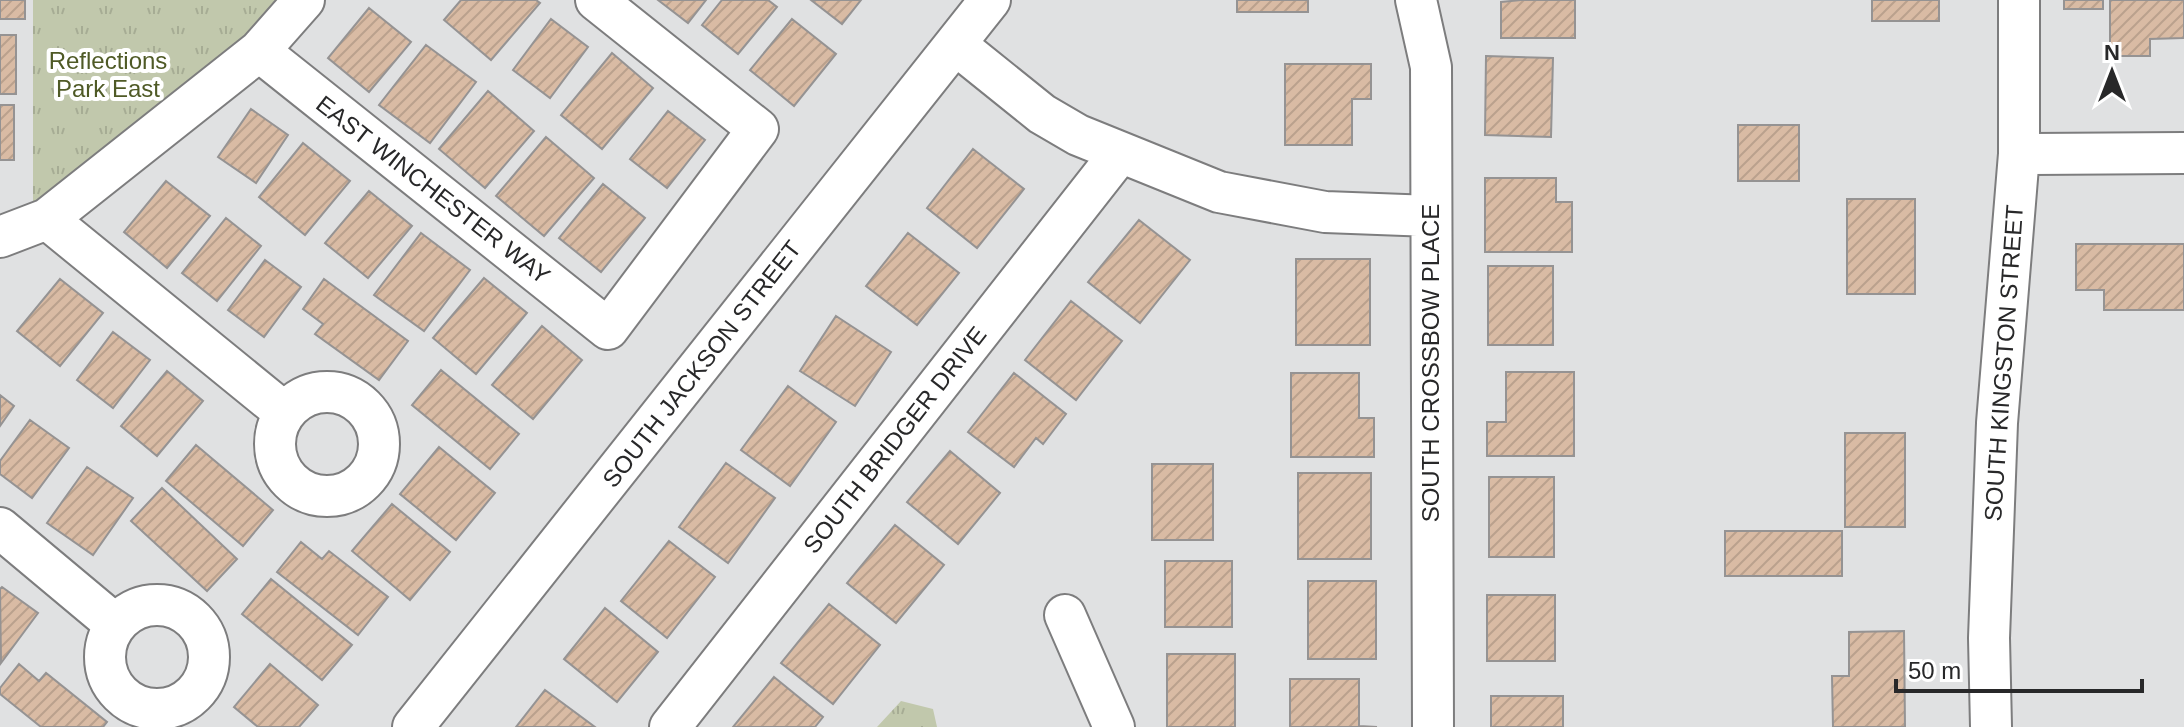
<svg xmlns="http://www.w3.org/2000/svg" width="2184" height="727" font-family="Helvetica,sans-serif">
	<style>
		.grass { fill: url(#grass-tufts) }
		.building { fill: url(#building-hatch); stroke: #959393; stroke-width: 2 }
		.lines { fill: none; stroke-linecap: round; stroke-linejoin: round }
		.minor-casing { stroke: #7d7d7e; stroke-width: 44 }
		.minor { stroke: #fff; stroke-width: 40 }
		.labels { text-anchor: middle; stroke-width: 8; stroke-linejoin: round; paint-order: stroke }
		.park-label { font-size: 24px; fill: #4f5a26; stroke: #fff }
		.street-label { font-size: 24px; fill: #282829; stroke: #fff }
	</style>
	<defs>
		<pattern id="grass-tufts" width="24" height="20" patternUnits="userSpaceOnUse" patternTransform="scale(2)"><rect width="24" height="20" fill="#c1c8ac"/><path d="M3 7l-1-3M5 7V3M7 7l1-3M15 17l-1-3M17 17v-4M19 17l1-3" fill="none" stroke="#a6ac94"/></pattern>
		<pattern id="building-hatch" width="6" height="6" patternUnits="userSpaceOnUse" patternTransform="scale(2)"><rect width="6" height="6" fill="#d9bba4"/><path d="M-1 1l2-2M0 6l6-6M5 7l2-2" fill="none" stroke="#baa18d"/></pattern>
	</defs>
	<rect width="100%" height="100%" fill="#e0e1e2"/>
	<path class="grass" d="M 33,0 L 304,0 L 33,224 Z
		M 901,701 L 933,709 L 937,727 L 877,727 Z"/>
	<path class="building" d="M 0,0 L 25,0 L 25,19 L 0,19 Z
		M 461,0 L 536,0 L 540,3 L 491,60 L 444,20 Z
		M 658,0 L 706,0 L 688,23 Z
		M 722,0 L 768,0 L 777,7 L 738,54 L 702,25 Z
		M 811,0 L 861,0 L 842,24 Z
		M 1237,0 L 1308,0 L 1308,12 L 1237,12 Z
		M 1521,0 L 1575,0 L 1575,38 L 1501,38 L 1501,2 Z
		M 1872,0 L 1939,0 L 1939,21 L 1872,21 Z
		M 2064,0 L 2103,0 L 2103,9 L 2064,9 Z
		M 2110,0 L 2184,0 L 2184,38 L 2150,39 L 2150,56 L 2110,56 Z
		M 369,8 L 411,42 L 369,92 L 328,58 Z
		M 551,19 L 588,47 L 550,98 L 513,70 Z
		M 792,19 L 836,54 L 794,106 L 750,70 Z
		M 0,35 L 16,35 L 16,94 L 0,94 Z
		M 426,45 L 476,82 L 430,143 L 379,105 Z
		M 612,53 L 653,88 L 602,149 L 561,115 Z
		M 1486,56 L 1553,58 L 1551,137 L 1485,135 Z
		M 1285,64 L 1371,64 L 1371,99 L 1352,99 L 1352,145 L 1285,145 Z
		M 488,91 L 534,131 L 485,188 L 439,149 Z
		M 0,105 L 14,105 L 14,160 L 0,160 Z
		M 251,109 L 288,135 L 256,183 L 218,157 Z
		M 668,111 L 705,140 L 667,188 L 630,159 Z
		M 1738,125 L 1799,125 L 1799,181 L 1738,181 Z
		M 546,137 L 594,178 L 544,236 L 496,196 Z
		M 303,143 L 350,181 L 305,235 L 259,197 Z
		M 973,149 L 1024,189 L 977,248 L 927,208 Z
		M 1485,178 L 1556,178 L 1556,202 L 1572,202 L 1572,252 L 1485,252 Z
		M 166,181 L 210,216 L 167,268 L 124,232 Z
		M 603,184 L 645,218 L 601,272 L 559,238 Z
		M 369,191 L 412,226 L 368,278 L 325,243 Z
		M 1847,199 L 1915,199 L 1915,294 L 1847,294 Z
		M 226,218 L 261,246 L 217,301 L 182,273 Z
		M 1139,220 L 1190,260 L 1140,323 L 1088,282 Z
		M 421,233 L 470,270 L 424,331 L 374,295 Z
		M 908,233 L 959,273 L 917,325 L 866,286 Z
		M 2076,244 L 2184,244 L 2184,310 L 2104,310 L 2104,290 L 2076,290 Z
		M 1296,259 L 1370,259 L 1370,345 L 1296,345 Z
		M 265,260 L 301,287 L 264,337 L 228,310 Z
		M 1488,266 L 1553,266 L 1553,345 L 1488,345 Z
		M 484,278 L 527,313 L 476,374 L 433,338 Z
		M 60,279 L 103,313 L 60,366 L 17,331 Z
		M 324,279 L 408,341 L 379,380 L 315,334 L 323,324 L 303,309 Z
		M 1071,301 L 1122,341 L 1076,400 L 1025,360 Z
		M 836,316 L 891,352 L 855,406 L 800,371 Z
		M 542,326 L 582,360 L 533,419 L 492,385 Z
		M 113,332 L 150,360 L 113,408 L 77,380 Z
		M 441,370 L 519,434 L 490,469 L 412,405 Z
		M 167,371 L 203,401 L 157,456 L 121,426 Z
		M 1506,372 L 1574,372 L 1574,456 L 1487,456 L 1487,422 L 1506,422 Z
		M 1014,373 L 1066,414 L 1043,444 L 1036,438 L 1014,467 L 968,432 Z
		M 1291,373 L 1359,373 L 1359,418 L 1374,418 L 1374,457 L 1291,457 Z
		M 788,386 L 836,422 L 790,486 L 741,450 Z
		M 0,395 L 14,406 L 0,426 Z
		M 30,420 L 69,448 L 32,498 L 0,474 L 0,461 Z
		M 1845,433 L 1905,433 L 1905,527 L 1845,527 Z
		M 196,445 L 273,510 L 243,546 L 166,481 Z
		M 439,447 L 495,493 L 456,540 L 400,494 Z
		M 950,451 L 1000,493 L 958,544 L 907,502 Z
		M 726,463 L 775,498 L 728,563 L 679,527 Z
		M 1152,464 L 1213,464 L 1213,540 L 1152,540 Z
		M 87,467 L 133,498 L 93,555 L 47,523 Z
		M 1298,473 L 1371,473 L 1371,559 L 1298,559 Z
		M 1489,477 L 1554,477 L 1554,557 L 1489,557 Z
		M 162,488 L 237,559 L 207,591 L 131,521 Z
		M 392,504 L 450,552 L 410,600 L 352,551 Z
		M 895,525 L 944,565 L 896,623 L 847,583 Z
		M 1725,531 L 1842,531 L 1842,576 L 1725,576 Z
		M 669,541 L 715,577 L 667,638 L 621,601 Z
		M 301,542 L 322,559 L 329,551 L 388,597 L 358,635 L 277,572 Z
		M 1165,561 L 1232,561 L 1232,627 L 1165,627 Z
		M 271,579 L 352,645 L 322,680 L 242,614 Z
		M 1308,581 L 1376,581 L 1376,659 L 1308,659 Z
		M 2,587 L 38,613 L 1,663 L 0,589 Z
		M 1487,595 L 1555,595 L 1555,661 L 1487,661 Z
		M 829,604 L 880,645 L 833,704 L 781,663 Z
		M 605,608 L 658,652 L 617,702 L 564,659 Z
		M 1904,631 L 1905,727 L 1833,727 L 1832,676 L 1849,676 L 1849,632 Z
		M 1167,654 L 1235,654 L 1235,727 L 1167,727 Z
		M 19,664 L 39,681 L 46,673 L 107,722 L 103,727 L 41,727 L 0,694 L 0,688 Z
		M 270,664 L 318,705 L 299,727 L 258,727 L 234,707 Z
		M 774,677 L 823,717 L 815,727 L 733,727 Z
		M 1290,679 L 1359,679 L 1359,726 L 1377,727 L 1290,727 Z
		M 545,690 L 595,727 L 516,727 Z
		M 1491,696 L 1563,696 L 1563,727 L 1491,727 Z"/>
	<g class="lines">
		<g class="minor-casing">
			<path id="minor" d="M 1416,0 L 1431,67 L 1433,727
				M 955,44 L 1042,114 L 1078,135 L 1219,192 L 1325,212 L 1431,216
				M 259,51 L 608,329 L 758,129 L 596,0
				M 2019,154 L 2184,153
				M 47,219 L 285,413
				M 0,237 L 47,219 L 259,51 L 304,0
				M275 444a52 52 0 1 1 104 0a52 52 0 1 1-104 0Z
				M 0,528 L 116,625
				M105 657a52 52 0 1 1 104 0a52 52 0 1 1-104 0Z
				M 1065,615 L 1114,727
				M 413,727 L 990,0
				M 670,727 L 1120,153
				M 1991,727 L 1989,638 L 1997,423 L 2019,154 L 2019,0"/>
		</g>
		<use href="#minor" class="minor"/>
	</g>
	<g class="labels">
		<g class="park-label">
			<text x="108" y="69">Reflections<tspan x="108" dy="28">Park East</tspan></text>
		</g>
		<g class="street-label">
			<text transform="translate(433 190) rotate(38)" y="8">EAST WINCHESTER WAY</text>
			<text transform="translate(1431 363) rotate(-90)" y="8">SOUTH CROSSBOW PLACE</text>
			<text transform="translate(2004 363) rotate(-86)" y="8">SOUTH KINGSTON STREET</text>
			<text transform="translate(702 364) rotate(-52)" y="8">SOUTH JACKSON STREET</text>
			<text transform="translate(895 440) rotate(-52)" y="8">SOUTH BRIDGER DRIVE</text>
		</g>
	</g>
	<g transform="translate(2112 72)" stroke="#ffffff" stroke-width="6" paint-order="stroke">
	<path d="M0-6L14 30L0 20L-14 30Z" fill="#282829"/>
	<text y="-12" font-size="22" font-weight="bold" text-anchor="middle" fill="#282829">N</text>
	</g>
	<path d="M1896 679v12h246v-12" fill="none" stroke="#282829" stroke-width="4"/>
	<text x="1908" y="679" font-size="24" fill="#282829" stroke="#ffffff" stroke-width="6" paint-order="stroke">50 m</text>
</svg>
